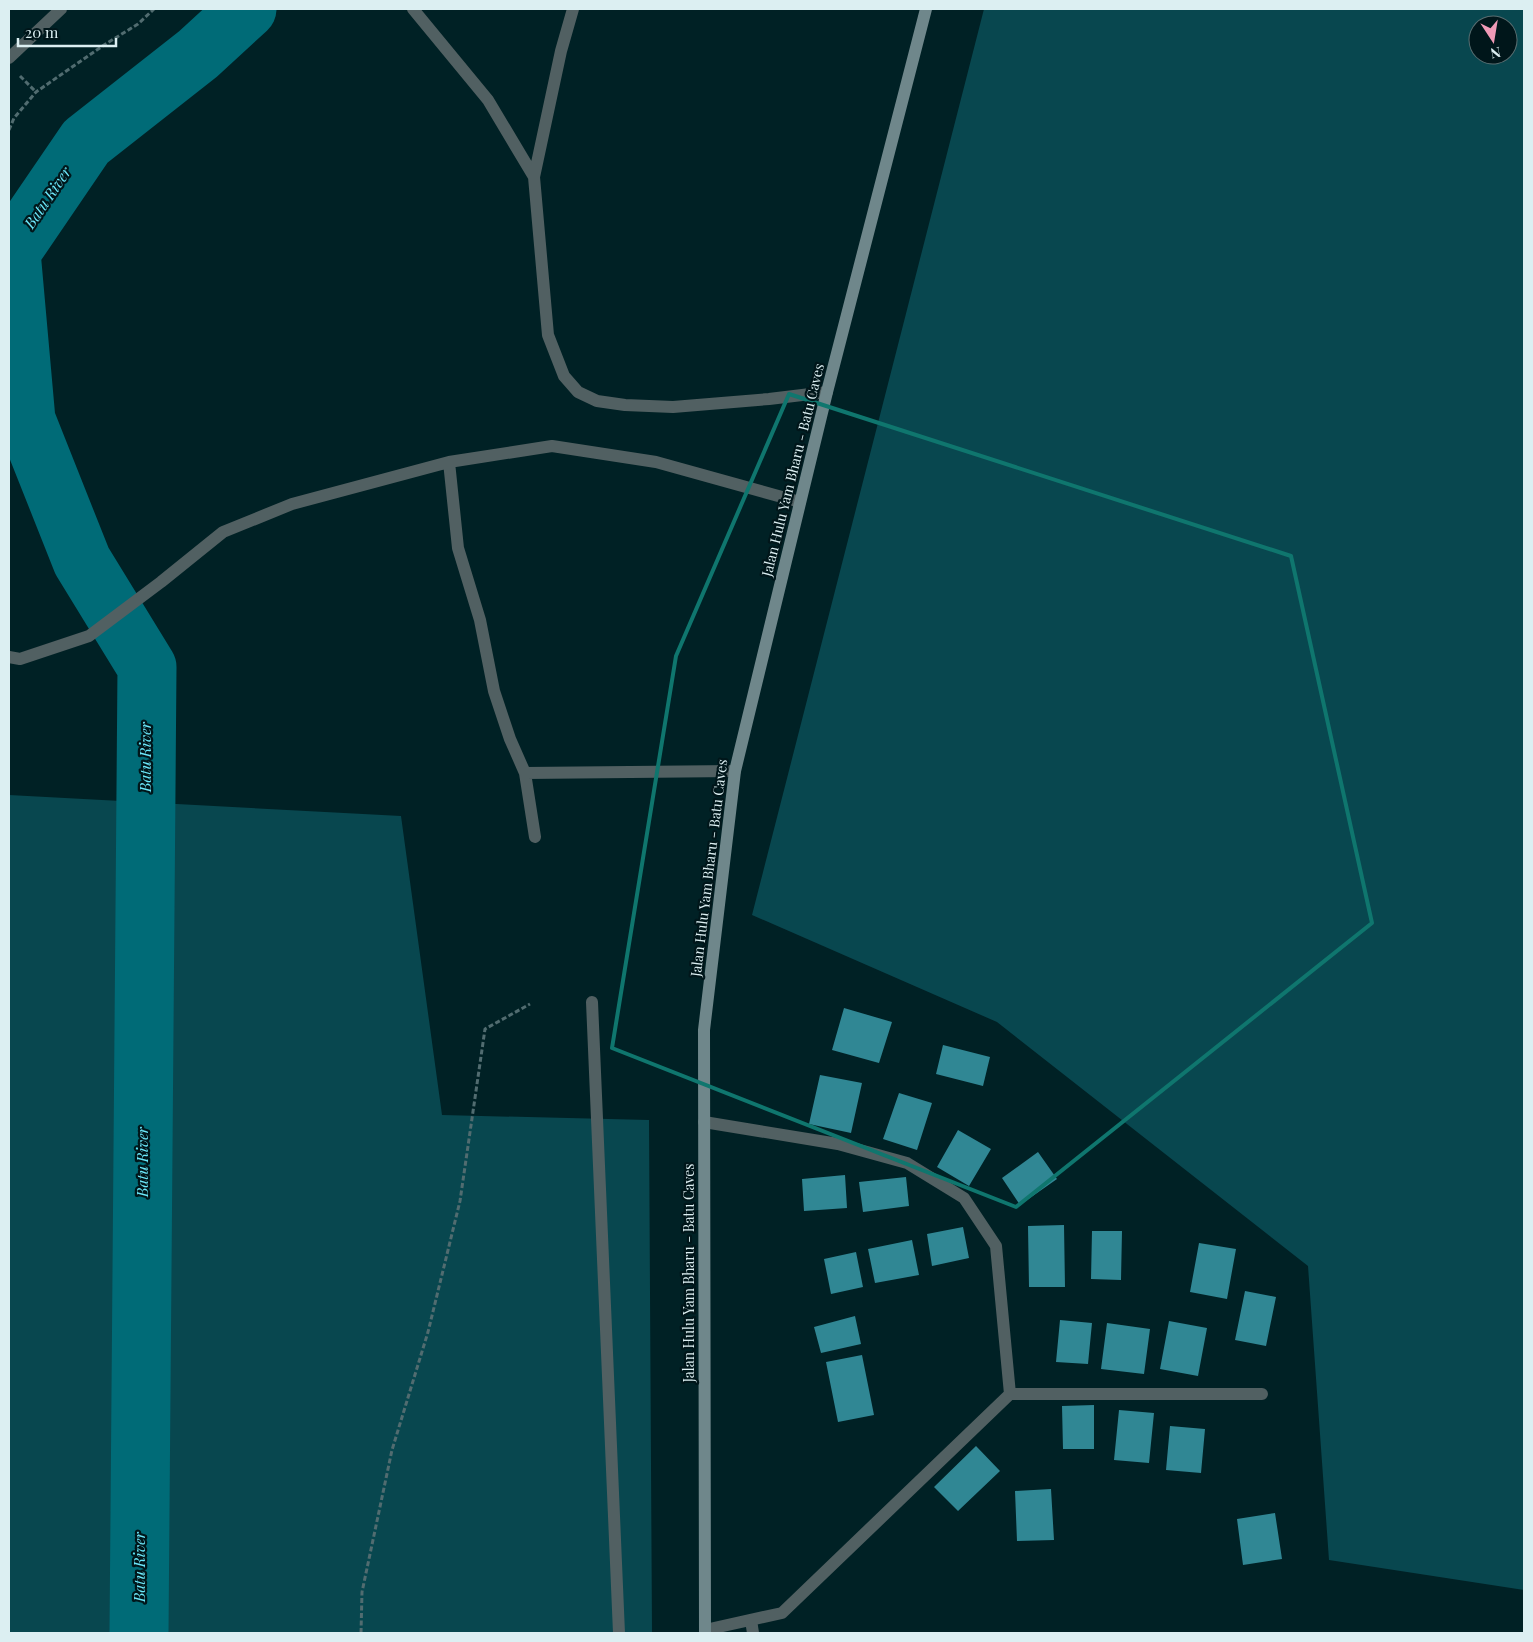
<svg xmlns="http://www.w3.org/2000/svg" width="1533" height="1642" font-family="'Playfair Display',serif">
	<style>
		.green { fill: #08474f; fill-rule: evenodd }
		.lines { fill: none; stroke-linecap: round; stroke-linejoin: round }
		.river { stroke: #006b77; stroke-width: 59 }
		.building { fill: #308794 }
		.path { stroke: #516c70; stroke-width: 3; stroke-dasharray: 5 2.5; stroke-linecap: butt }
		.service { stroke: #516062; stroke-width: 12 }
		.minor { stroke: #516062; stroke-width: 12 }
		.secondary { stroke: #6f878b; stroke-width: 12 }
		.marked { fill: none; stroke: #0f766e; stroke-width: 4; stroke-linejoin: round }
		.labels { text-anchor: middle; stroke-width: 4.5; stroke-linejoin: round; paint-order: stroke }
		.street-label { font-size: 14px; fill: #dceff2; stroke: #00161a }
		.water-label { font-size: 15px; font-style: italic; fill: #6ce9fb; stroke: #00161a }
	</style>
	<rect width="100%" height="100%" fill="#002125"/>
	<path class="green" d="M 984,9 L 1524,9 L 1524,1590 L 1329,1560 L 1308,1266 L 997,1022 L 752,915 ZM 1478,25 L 1508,25 L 1508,55 L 1478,55 Z
		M 9,795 L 401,816 L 442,1115 L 649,1120 L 652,1633 L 9,1633 Z"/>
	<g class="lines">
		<path class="river" d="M 139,1633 L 147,667 L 82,561 L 26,420 L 11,252 L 86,142 L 198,54 L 247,9"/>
	</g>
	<path class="building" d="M 844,1008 L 892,1022 L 879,1063 L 832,1050 Z
		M 943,1045 L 990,1057 L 983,1086 L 936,1074 Z
		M 820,1075 L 862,1083 L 851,1133 L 809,1124 Z
		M 899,1093 L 932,1103 L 917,1150 L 883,1139 Z
		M 958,1130 L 991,1149 L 969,1186 L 937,1167 Z
		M 1038,1152 L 1057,1179 L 1020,1205 L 1002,1178 Z
		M 845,1175 L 847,1208 L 804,1211 L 802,1179 Z
		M 906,1177 L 909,1206 L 863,1212 L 859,1182 Z
		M 1064,1225 L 1065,1287 L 1029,1287 L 1028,1226 Z
		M 963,1227 L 969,1258 L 932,1266 L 927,1234 Z
		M 1092,1231 L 1122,1231 L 1121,1280 L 1091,1279 Z
		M 912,1240 L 919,1275 L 875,1283 L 868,1249 Z
		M 1199,1243 L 1236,1249 L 1227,1299 L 1190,1292 Z
		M 856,1252 L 863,1287 L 831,1294 L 824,1259 Z
		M 1245,1291 L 1276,1297 L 1266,1346 L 1235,1340 Z
		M 855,1316 L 861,1344 L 821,1353 L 814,1327 Z
		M 1060,1320 L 1092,1323 L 1088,1364 L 1056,1362 Z
		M 1169,1321 L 1207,1328 L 1198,1376 L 1160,1369 Z
		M 1107,1323 L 1150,1329 L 1144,1374 L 1101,1369 Z
		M 862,1355 L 874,1415 L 838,1422 L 826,1362 Z
		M 1094,1405 L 1094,1449 L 1063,1449 L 1062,1406 Z
		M 1119,1410 L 1154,1413 L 1149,1463 L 1114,1460 Z
		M 1170,1426 L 1205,1429 L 1201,1473 L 1166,1470 Z
		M 976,1446 L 1000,1471 L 958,1511 L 934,1487 Z
		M 1051,1489 L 1054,1540 L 1017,1541 L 1015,1491 Z
		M 1275,1513 L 1282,1559 L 1243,1565 L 1237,1519 Z"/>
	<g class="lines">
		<path class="path" d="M 20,76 L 36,92
			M 9,130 L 14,118 L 36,92 L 104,45 L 138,24 L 154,9
			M 361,1633 L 362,1592 L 392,1450 L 428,1332 L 460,1201 L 485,1029 L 530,1004"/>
		<path class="service" d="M 413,9 L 488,100 L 534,177 L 548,335 L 564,376 L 578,392 L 597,401 L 625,405 L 673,407 L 769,399 L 827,392
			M 9,58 L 61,9
			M 534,177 L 561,51 L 573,9
			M 449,462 L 458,548 L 480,620 L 494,691 L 510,739 L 525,773 L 535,837
			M 9,657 L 20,659 L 89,636 L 161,582 L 223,532 L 292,504 L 449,462 L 552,446 L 656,462 L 800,502
			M 525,773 L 735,771
			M 592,1002 L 619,1633"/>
		<path class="minor" d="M 704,1122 L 838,1144 L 907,1163 L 964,1198 L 996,1246 L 1010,1394
			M 751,1620 L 753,1633
			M 705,1630 L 782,1613 L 1010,1394 L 1262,1394"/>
		<path class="secondary" d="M 705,1633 L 704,1030 L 735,771 L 827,392 L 926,9"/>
	</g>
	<path class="marked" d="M 789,394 L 1291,556 L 1372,923 L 1016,1207 L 612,1048 L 676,656 Z"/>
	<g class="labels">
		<g class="street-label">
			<text transform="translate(793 470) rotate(-76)" y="5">Jalan Hulu Yam Bharu - Batu Caves</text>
			<text transform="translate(709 868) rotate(-83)" y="5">Jalan Hulu Yam Bharu - Batu Caves</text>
			<text transform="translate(689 1273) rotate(-90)" y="5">Jalan Hulu Yam Bharu - Batu Caves</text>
		</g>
		<g class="water-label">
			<text transform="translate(48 198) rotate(-56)" y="5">Batu River</text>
			<text transform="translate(146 757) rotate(-90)" y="5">Batu River</text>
			<text transform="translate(143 1162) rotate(-90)" y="5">Batu River</text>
			<text transform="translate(140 1567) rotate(-90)" y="5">Batu River</text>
		</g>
	</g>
	<rect width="1533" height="1642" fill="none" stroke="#dceff2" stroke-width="20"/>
	<g transform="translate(1493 40) rotate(168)"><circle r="24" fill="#00161a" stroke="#586d70"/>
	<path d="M0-4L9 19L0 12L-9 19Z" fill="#f09ab7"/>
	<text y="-8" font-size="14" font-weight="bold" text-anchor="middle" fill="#dceff2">N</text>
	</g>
	<path d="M18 38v8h98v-8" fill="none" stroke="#dceff2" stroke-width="2.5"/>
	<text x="25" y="38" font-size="15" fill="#dceff2" stroke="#00161a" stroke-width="4" paint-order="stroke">20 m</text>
</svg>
